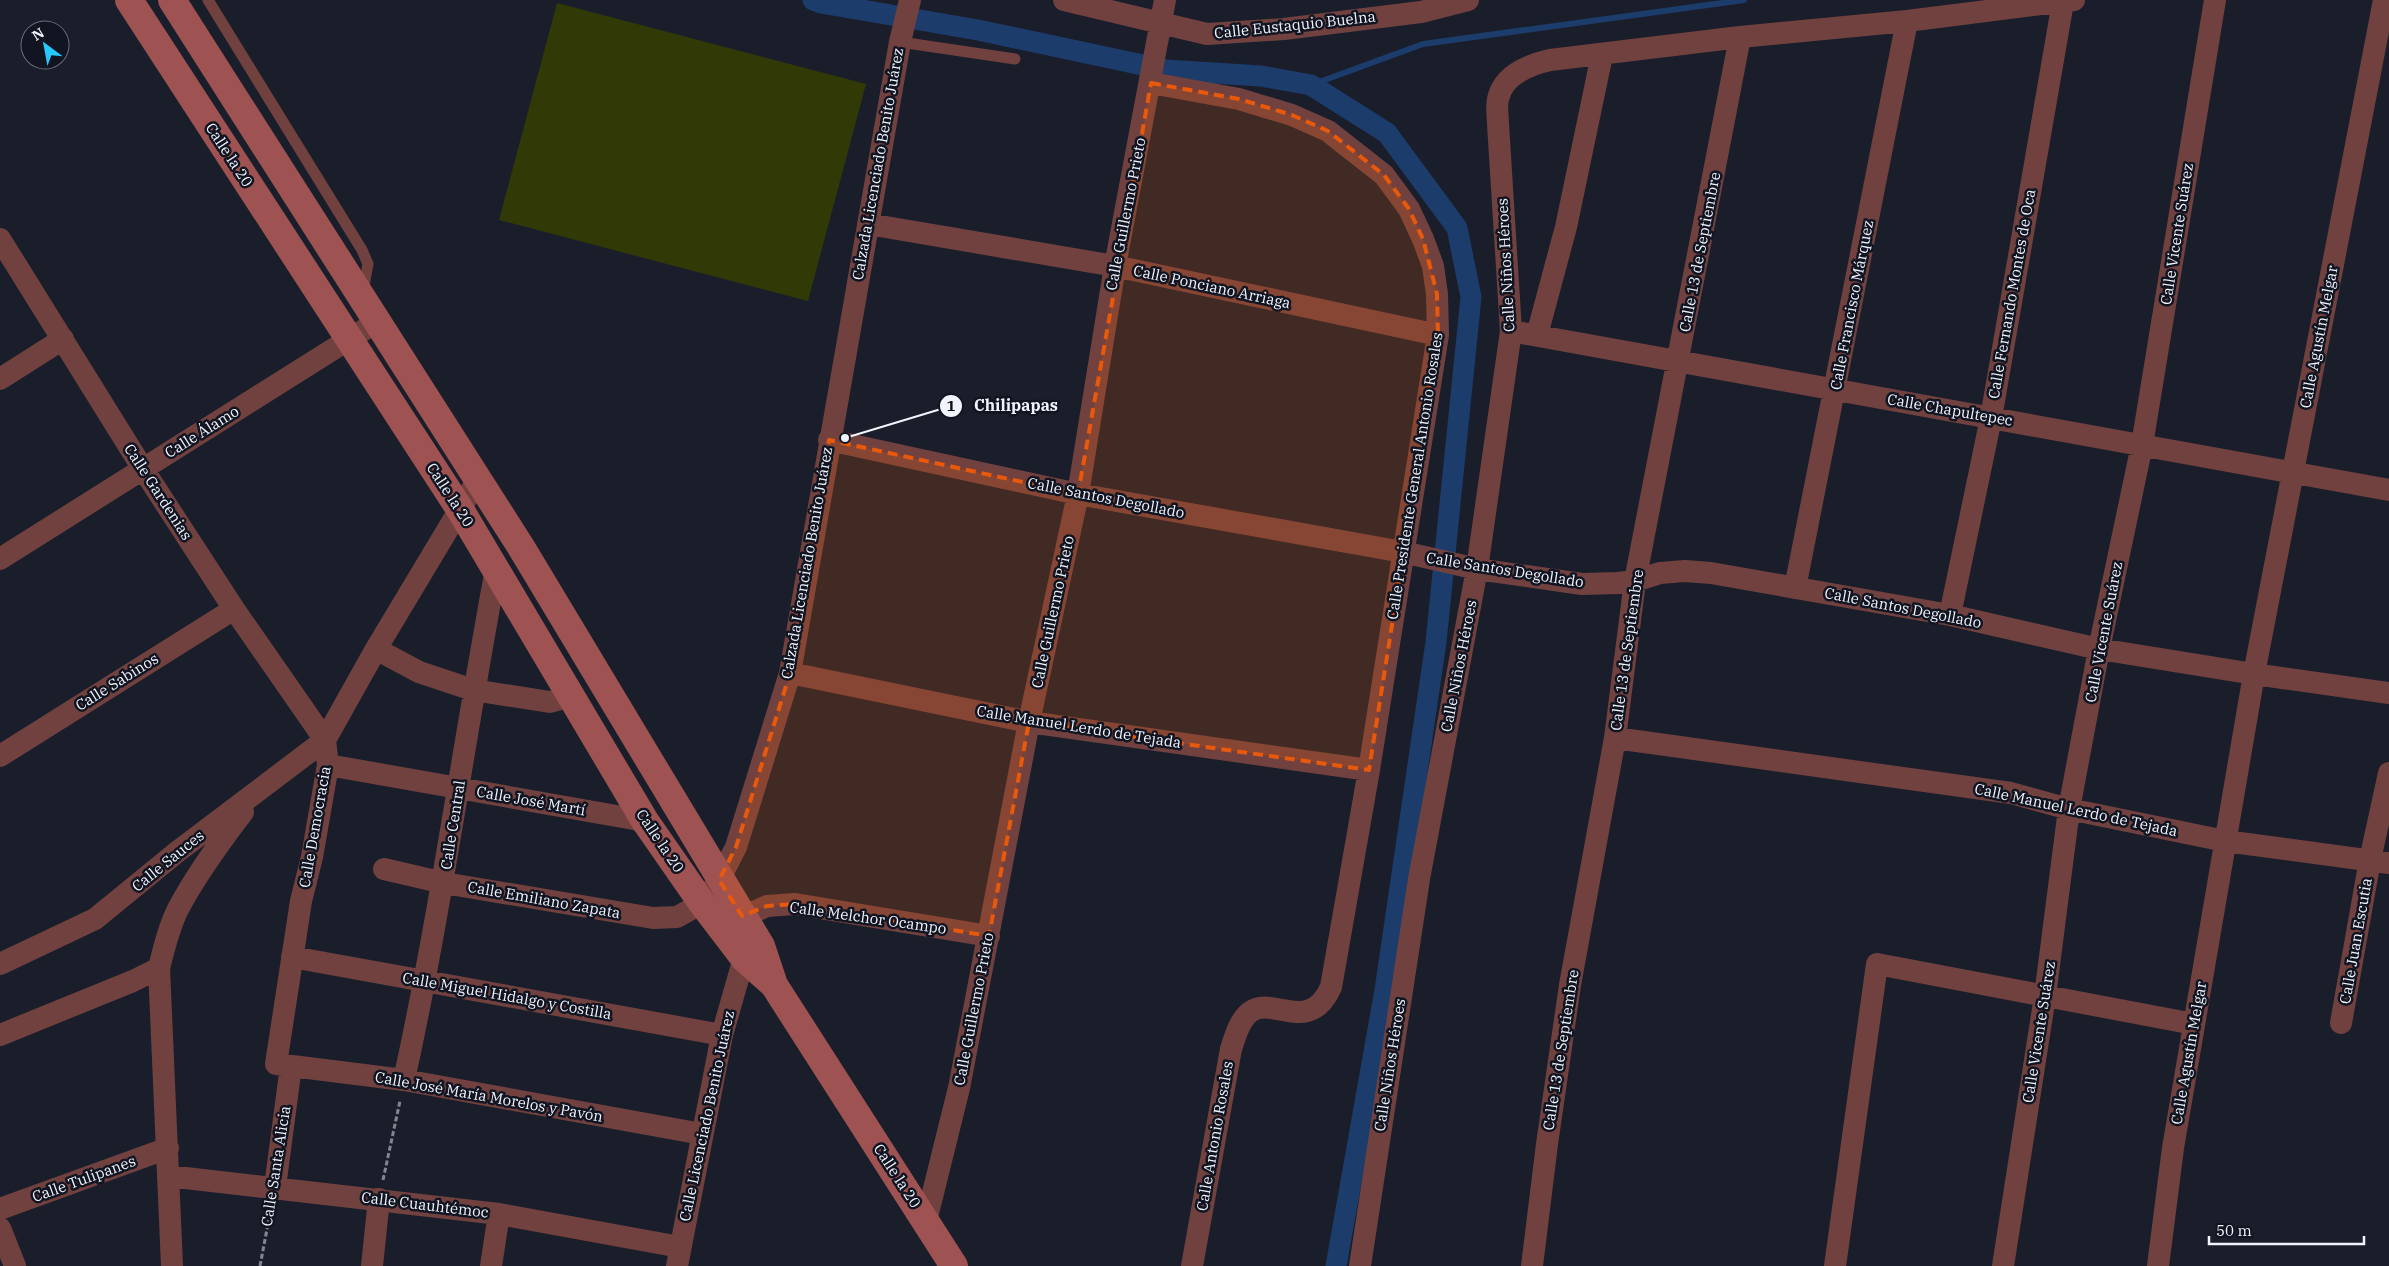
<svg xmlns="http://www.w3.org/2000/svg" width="2389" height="1266" font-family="'IBM Plex Serif',serif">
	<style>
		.green { fill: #313907 }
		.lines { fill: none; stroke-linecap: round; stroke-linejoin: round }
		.stream { stroke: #1c3c6b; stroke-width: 6 }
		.canal { stroke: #1c3c6b; stroke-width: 21 }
		.path { stroke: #828691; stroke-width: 3; stroke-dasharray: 5 2.5; stroke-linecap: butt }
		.lane { stroke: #70413f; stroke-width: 11 }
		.street { stroke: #70413f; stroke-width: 22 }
		.secondary { stroke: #9e5251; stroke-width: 28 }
		.marked { fill: #e8590c; fill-opacity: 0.2; stroke: #e8590c; stroke-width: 4; stroke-dasharray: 10 6; stroke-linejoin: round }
		.labels { text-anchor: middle; stroke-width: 5; stroke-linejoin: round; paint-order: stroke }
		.street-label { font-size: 15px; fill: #f1f4fd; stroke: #111521 }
		.leader { fill: none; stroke: #f1f4fd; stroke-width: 2 }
		.callout-dot { fill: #f1f4fd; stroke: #111521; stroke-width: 2 }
		.mark-label { font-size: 15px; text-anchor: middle; font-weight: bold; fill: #111 }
		.callout-label { font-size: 16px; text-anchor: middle; font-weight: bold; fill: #f1f4fd; stroke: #111521; stroke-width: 5; stroke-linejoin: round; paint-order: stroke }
	</style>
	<rect width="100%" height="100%" fill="#1a1e2b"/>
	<path class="green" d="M 557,3 L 866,84 L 808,301 L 499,220 Z"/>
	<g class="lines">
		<path class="stream" d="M 1311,85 L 1423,44 L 1744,0"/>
		<path class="canal" d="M 813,0 L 821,3 L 978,30 L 1166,70 L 1261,76 L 1311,85 L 1387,133 L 1457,228 L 1471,297 L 1436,642 L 1385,990 L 1336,1266"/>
		<path class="path" d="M 383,1180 L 400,1101
			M 260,1266 L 271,1208"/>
		<path class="lane" d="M 208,0 L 362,250 L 368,264 L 363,291
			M 900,42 L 1015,59"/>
		<path class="street" d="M 1064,0 L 1207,34 L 1284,29 L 1421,12 L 1468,0
			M 1151,83 L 1239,99 L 1292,115 L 1328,131 L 1384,175 L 1409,209 L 1423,239 L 1433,266 L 1437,294 L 1438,335 L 1369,770 L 1331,987 C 1309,1036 1273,995 1250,1012 C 1239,1021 1235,1037 1231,1049 L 1192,1266
			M 868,224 L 1115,266 L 1438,335
			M 0,239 L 143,469 L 234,609 L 325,740 L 177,852 L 95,919 L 0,964
			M 1511,331 L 2389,490
			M 1537,335 L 1566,227 L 1602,55
			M 0,379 L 63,339
			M 829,440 L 1078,494 L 1403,552 L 1477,569 L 1582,584 L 1618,583 L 1635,581 L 1660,573 L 1685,571 L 1711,573 L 1950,615 L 2099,649 L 2254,674 L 2389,693
			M 478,479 L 376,649 L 325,740 L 328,765 L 312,857 L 301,901 L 276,1064 L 404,1080 L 702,1134
			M 0,559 L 378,321
			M 1795,588 L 1907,21
			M 1950,615 L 1991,418 L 2063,2
			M 376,649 L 419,672 L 473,690 L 550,702 L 572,696
			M 790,673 L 1029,722 L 1369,770
			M 1615,738 L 2011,793 L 2069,809 L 2225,841 L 2389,863
			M 0,756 L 234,609
			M 328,765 L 645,821
			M 384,869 L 444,883 L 653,918 L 677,917 L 702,903 L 719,880 L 736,847 L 790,673 L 900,42 L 910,0
			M 729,923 L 767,906 L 795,904 L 989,936
			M 292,957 L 722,1035
			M 2341,1023 L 2370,860 L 2389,773
			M 0,1035 L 133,981 L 159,968
			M 404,1080 C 441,911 464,740 496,569
			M 168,1176 L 499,1214 L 680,1247
			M 275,1187 L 291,1066
			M 0,1209 L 168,1148
			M 926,1221 L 959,1088 L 1029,722 L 1078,494 L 1115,266 L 1165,0
			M 0,1228 L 15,1266
			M 172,1266 L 159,968 C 164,948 169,927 178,909 C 196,875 220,842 243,812
			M 372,1266 L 379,1199
			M 491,1266 L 499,1214
			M 677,1266 L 722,1035 L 744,958 L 757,949
			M 1360,1266 L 1419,879 L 1477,569 L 1511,331 L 1498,124 C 1498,116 1496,107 1498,99 C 1503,75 1528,65 1550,60 L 1740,37 L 1907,21 L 2074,0
			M 1532,1266 L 1547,1144 L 1570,985 L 1615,738 L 1635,581 L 1740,37
			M 1835,1266 L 1877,964 L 2194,1024
			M 2003,1266 L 2045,996 L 2069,809 L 2099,649 L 2142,445 L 2215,0
			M 2158,1266 L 2173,1148 L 2254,674 L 2384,0"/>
		<path class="secondary" d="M 129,0 L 461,511 L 645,821 L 702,903 L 744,958 L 774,985 L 954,1266
			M 172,0 L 521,547 L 761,946 L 773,982"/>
	</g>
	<path class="marked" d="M 1151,83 L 1239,99 L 1292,115 L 1328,131 L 1384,175 L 1409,209 L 1423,239 L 1437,294 L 1438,335 L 1369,770 L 1029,722 L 989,936 L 795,904 L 767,906 L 742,916 L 719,880 L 736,847 L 790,673 L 829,440 L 1078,494 Z"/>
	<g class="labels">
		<g class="street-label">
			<text transform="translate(1295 25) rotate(-6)" y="5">Calle Eustaquio Buelna</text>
			<text transform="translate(229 155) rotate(57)" y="5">Calle la 20</text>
			<text transform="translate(878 164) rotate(-80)" y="5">Calzada Licenciado Benito Juárez</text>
			<text transform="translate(1126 214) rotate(-79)" y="5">Calle Guillermo Prieto</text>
			<text transform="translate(2177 234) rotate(-81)" y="5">Calle Vicente Suárez</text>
			<text transform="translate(1700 252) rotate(-79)" y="5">Calle 13 de Septiembre</text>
			<text transform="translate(1506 265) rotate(-93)" y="5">Calle Niños Héroes</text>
			<text transform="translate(1212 287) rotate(12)" y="5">Calle Ponciano Arriaga</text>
			<text transform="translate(2012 294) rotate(-80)" y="5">Calle Fernando Montes de Oca</text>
			<text transform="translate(1852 305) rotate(-79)" y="5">Calle Francisco Márquez</text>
			<text transform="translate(2319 337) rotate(-79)" y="5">Calle Agustín Melgar</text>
			<text transform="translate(1950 410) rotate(10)" y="5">Calle Chapultepec</text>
			<text transform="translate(202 432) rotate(-32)" y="5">Calle Álamo</text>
			<text transform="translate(1415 476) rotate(-81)" y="5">Calle Presidente General Antonio Rosales</text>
			<text transform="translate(158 492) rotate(57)" y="5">Calle Gardenias</text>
			<text transform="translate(450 495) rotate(57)" y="5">Calle la 20</text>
			<text transform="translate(1106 498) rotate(11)" y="5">Calle Santos Degollado</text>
			<text transform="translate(807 563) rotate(-80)" y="5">Calzada Licenciado Benito Juárez</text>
			<text transform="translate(1505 570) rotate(9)" y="5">Calle Santos Degollado</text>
			<text transform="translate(1903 608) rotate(11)" y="5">Calle Santos Degollado</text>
			<text transform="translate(1053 612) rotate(-78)" y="5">Calle Guillermo Prieto</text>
			<text transform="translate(2104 632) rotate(-79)" y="5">Calle Vicente Suárez</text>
			<text transform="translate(1627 650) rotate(-82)" y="5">Calle 13 de Septiembre</text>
			<text transform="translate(1459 666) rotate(-79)" y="5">Calle Niños Héroes</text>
			<text transform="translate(117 682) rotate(-32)" y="5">Calle Sabinos</text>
			<text transform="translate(1079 727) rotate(9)" y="5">Calle Manuel Lerdo de Tejada</text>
			<text transform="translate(531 801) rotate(10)" y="5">Calle José Martí</text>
			<text transform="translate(2076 810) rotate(12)" y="5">Calle Manuel Lerdo de Tejada</text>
			<text transform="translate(453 825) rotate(-81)" y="5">Calle Central</text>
			<text transform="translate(315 827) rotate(-80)" y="5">Calle Democracia</text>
			<text transform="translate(660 841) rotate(56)" y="5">Calle la 20</text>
			<text transform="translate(168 861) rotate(-39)" y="5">Calle Sauces</text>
			<text transform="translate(544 900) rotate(10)" y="5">Calle Emiliano Zapata</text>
			<text transform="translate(868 918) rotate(8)" y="5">Calle Melchor Ocampo</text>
			<text transform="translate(2356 941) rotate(-80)" y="5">Calle Juan Escutia</text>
			<text transform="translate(507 996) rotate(10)" y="5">Calle Miguel Hidalgo y Costilla</text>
			<text transform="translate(974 1009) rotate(-79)" y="5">Calle Guillermo Prieto</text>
			<text transform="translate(2039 1032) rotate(-81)" y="5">Calle Vicente Suárez</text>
			<text transform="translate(1561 1050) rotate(-81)" y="5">Calle 13 de Septiembre</text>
			<text transform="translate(2189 1053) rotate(-80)" y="5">Calle Agustín Melgar</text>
			<text transform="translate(1390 1065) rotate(-81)" y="5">Calle Niños Héroes</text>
			<text transform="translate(489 1097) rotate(10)" y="5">Calle José María Morelos y Pavón</text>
			<text transform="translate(707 1116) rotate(-78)" y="5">Calle Licenciado Benito Juárez</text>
			<text transform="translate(1215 1136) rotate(-80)" y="5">Calle Antonio Rosales</text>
			<text transform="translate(276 1166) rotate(-81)" y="5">Calle Santa Alicia</text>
			<text transform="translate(897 1176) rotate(57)" y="5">Calle la 20</text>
			<text transform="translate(84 1179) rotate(-20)" y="5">Calle Tulipanes</text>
			<text transform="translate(425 1205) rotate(7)" y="5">Calle Cuauhtémoc</text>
		</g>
	</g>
	<path class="leader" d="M845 438L951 406"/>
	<g class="callout-dot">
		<circle cx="845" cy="438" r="5"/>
		<circle cx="951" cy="406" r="12"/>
	</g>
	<g class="mark-label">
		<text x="951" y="411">1</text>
	</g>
	<g class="callout-label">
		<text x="1016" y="411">Chilipapas</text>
	</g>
	<g transform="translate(45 45) rotate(328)"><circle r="24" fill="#111521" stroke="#6b6e79"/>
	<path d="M0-4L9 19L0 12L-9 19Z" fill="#26c8fe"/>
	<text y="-8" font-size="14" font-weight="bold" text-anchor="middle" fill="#f1f4fd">N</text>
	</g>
	<path d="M2209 1236v8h155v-8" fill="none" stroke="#f1f4fd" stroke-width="2.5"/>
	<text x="2216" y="1236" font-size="15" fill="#f1f4fd" stroke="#111521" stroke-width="4" paint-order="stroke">50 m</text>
</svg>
